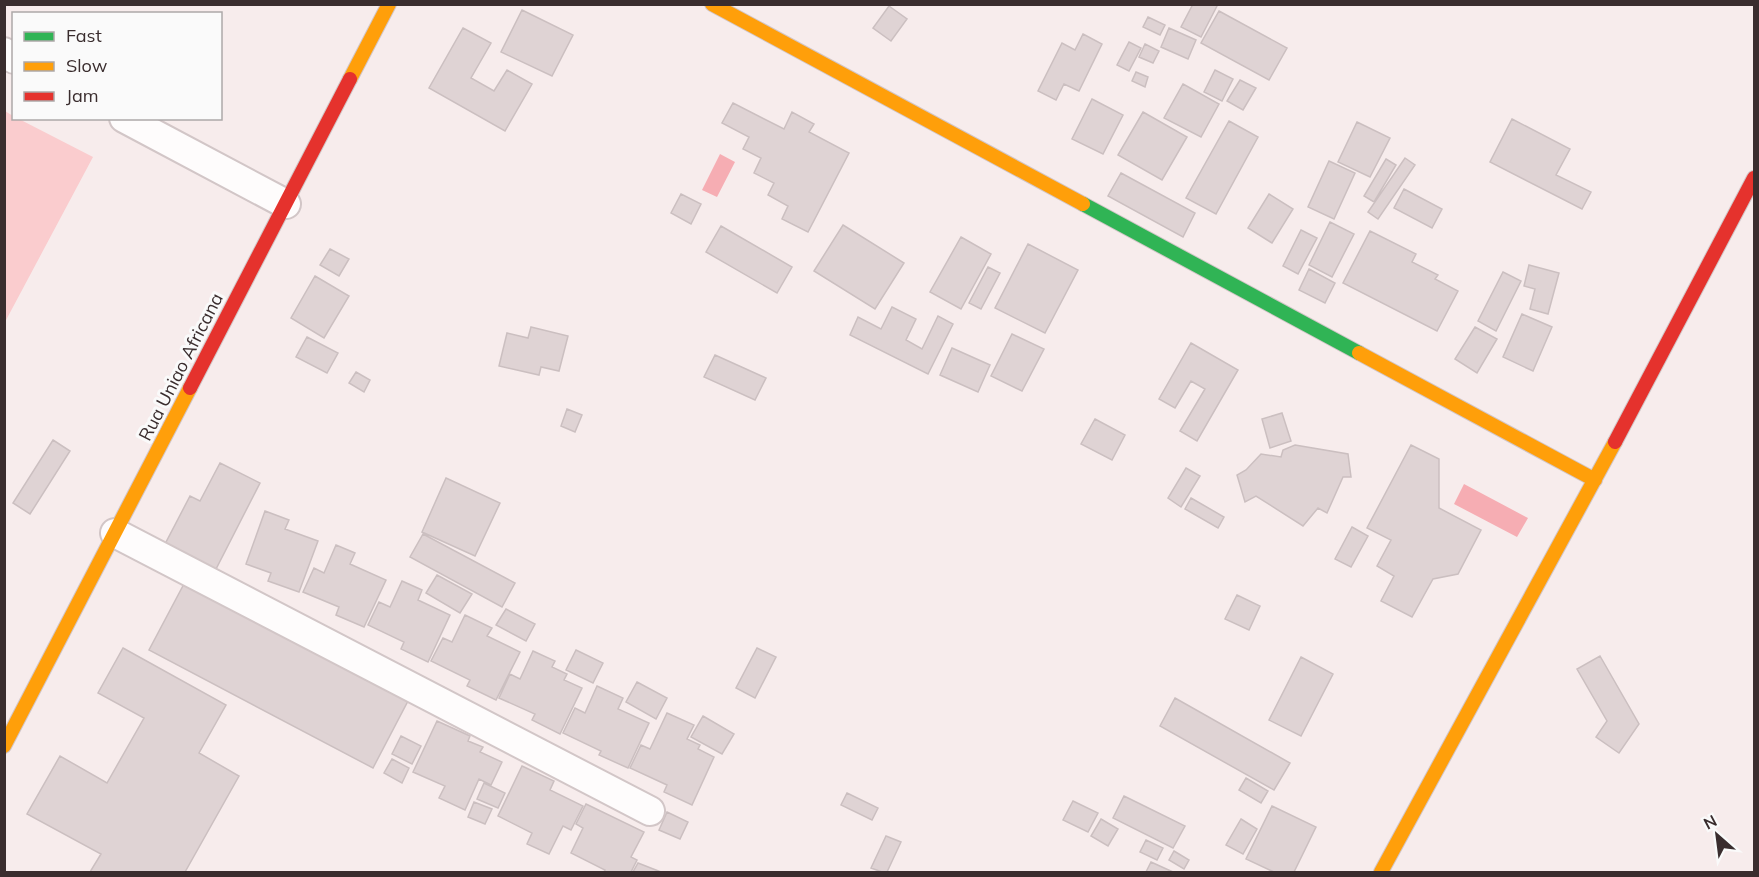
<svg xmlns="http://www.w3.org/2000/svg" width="1759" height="877" font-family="Mulish,sans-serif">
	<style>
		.green { fill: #faccce }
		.water { fill: #f6adb3 }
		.building { fill: #dfd3d4; stroke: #cbbfc0; stroke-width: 1.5 }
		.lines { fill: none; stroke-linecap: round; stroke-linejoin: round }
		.street-casing { stroke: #d2c6c7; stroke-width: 32 }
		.fast-casing { stroke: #d2c6c7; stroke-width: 16 }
		.slow-casing { stroke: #d2c6c7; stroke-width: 16 }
		.jam-casing { stroke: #d2c6c7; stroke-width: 16 }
		.street { stroke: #fefcfc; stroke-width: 28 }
		.fast { stroke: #30b455; stroke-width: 14 }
		.slow { stroke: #ff9f0a; stroke-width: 14 }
		.jam { stroke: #e5322d; stroke-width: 14 }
		.labels { text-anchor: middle; stroke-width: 6; stroke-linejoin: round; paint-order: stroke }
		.street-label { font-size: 18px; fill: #3a2d2e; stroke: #fafafa }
	</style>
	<rect width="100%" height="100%" fill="#f7ecec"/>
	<path class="green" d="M 5,111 L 13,116 L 14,118 L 19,119 L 93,157 L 5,322 Z"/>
	<path class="water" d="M 720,154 L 735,162 L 717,197 L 702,190 Z
		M 1464,484 L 1528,518 L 1517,537 L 1454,504 Z"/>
	<path class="building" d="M 1193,4 L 1218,4 L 1201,37 L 1181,27 Z
		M 889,6 L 907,19 L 891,41 L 873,28 Z
		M 522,10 L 573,35 L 552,76 L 501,52 Z
		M 1219,11 L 1287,48 L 1269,80 L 1201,43 Z
		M 1148,17 L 1165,25 L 1160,35 L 1143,27 Z
		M 463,28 L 491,43 L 471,78 L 494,91 L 507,70 L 532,84 L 505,131 L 429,88 Z
		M 1169,28 L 1196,40 L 1188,59 L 1161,47 Z
		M 1083,34 L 1102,44 L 1079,91 L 1064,84 L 1056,100 L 1038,91 L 1062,43 L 1075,50 Z
		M 1129,42 L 1141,48 L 1129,71 L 1117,65 Z
		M 1145,44 L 1159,51 L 1153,63 L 1139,57 Z
		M 1215,70 L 1233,79 L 1222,101 L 1204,92 Z
		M 1136,72 L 1148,77 L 1145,87 L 1132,81 Z
		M 1240,80 L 1256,88 L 1243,110 L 1227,101 Z
		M 1183,84 L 1219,104 L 1201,137 L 1164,118 Z
		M 1092,99 L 1123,115 L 1103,154 L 1072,139 Z
		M 733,103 L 784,129 L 792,112 L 814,124 L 809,132 L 849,153 L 808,232 L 782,219 L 788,206 L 768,195 L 774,183 L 754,173 L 761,158 L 743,149 L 749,137 L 722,123 Z
		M 1143,112 L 1187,137 L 1162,180 L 1118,155 Z
		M 1512,119 L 1570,149 L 1556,175 L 1591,192 L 1582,209 L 1490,162 Z
		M 1229,121 L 1258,137 L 1216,214 L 1186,198 Z
		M 1357,122 L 1390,138 L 1370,177 L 1338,162 Z
		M 1405,158 L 1415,165 L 1378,219 L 1368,212 Z
		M 1386,159 L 1396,165 L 1374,202 L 1364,196 Z
		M 1329,161 L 1355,173 L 1334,219 L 1308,207 Z
		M 1121,173 L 1195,213 L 1183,237 L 1108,196 Z
		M 1404,189 L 1442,209 L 1432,228 L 1394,208 Z
		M 681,194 L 701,204 L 691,224 L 671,213 Z
		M 1269,194 L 1293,209 L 1272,243 L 1248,228 Z
		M 1330,222 L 1354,234 L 1332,277 L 1309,265 Z
		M 843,225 L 904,263 L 875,309 L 814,271 Z
		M 721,226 L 792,267 L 777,293 L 706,252 Z
		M 1301,230 L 1317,238 L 1298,274 L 1283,266 Z
		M 1370,231 L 1416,254 L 1412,262 L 1438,275 L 1435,279 L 1458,291 L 1437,331 L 1343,283 Z
		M 961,237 L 991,254 L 961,309 L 930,292 Z
		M 1028,244 L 1078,270 L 1045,333 L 995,308 Z
		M 330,249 L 349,259 L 339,276 L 320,265 Z
		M 1529,265 L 1559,273 L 1548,314 L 1530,309 L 1535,289 L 1524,286 Z
		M 988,267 L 1000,273 L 981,309 L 969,303 Z
		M 1309,269 L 1335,283 L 1325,303 L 1299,290 Z
		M 1503,272 L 1521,281 L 1496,331 L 1478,321 Z
		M 315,276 L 349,296 L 324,338 L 291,318 Z
		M 892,307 L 916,319 L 906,340 L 922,349 L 938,316 L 953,324 L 928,374 L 850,335 L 858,317 L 881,329 Z
		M 1522,314 L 1552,327 L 1533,371 L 1503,357 Z
		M 531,327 L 568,336 L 559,371 L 541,367 L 539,375 L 499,366 L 507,333 L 528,338 Z
		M 1475,327 L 1497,339 L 1477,373 L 1455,359 Z
		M 1012,334 L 1044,349 L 1022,391 L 991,376 Z
		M 307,337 L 338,353 L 327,373 L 296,357 Z
		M 1191,343 L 1238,370 L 1197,441 L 1180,431 L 1205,389 L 1191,381 L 1175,408 L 1159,399 Z
		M 952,348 L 990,365 L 978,392 L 940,375 Z
		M 715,355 L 766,378 L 755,400 L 704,377 Z
		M 356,372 L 370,380 L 364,392 L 349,383 Z
		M 567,409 L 582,415 L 575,432 L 561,426 Z
		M 1282,413 L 1291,441 L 1270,448 L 1262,419 Z
		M 1095,419 L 1125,435 L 1112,460 L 1081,444 Z
		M 53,440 L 70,451 L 30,514 L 13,503 Z
		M 1295,445 L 1348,454 L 1351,477 L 1343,477 L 1327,513 L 1318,508 L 1303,526 L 1256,496 L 1245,502 L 1237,475 L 1246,470 L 1261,454 L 1281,457 L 1283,450 Z
		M 1411,445 L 1439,459 L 1439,508 L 1481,530 L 1458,574 L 1433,579 L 1412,617 L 1381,601 L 1394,576 L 1377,566 L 1391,540 L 1367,528 Z
		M 220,463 L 260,483 L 215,571 L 164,546 L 190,496 L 200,501 Z
		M 1186,468 L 1200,476 L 1181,507 L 1168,498 Z
		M 446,478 L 500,503 L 475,556 L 422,532 Z
		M 1191,498 L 1224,517 L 1218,528 L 1185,509 Z
		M 265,511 L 289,520 L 285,529 L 318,541 L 299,592 L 268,581 L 271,573 L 246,564 Z
		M 1352,527 L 1368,536 L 1351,567 L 1335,559 Z
		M 423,534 L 515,583 L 502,607 L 410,557 Z
		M 336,545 L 355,553 L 350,564 L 386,580 L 364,627 L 336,615 L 339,607 L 303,592 L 314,568 L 324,573 Z
		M 437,575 L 472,594 L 460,613 L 426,593 Z
		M 402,581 L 422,590 L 418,600 L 450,615 L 428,662 L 401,649 L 404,642 L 368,625 L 379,602 L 390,607 Z
		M 185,582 L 409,699 L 373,768 L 149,650 Z
		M 1237,595 L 1260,606 L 1249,630 L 1225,619 Z
		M 506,609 L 535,624 L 526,641 L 496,625 Z
		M 465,615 L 492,628 L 487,636 L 520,652 L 496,700 L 467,686 L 470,680 L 431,661 L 443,638 L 452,642 Z
		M 123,648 L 226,705 L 199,753 L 239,776 L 185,872 L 90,872 L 101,854 L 27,814 L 60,756 L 107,783 L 144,718 L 98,693 Z
		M 757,648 L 776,657 L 755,698 L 736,688 Z
		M 576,650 L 603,663 L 593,683 L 566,670 Z
		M 533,651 L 555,661 L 552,667 L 567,674 L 564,680 L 582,688 L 560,734 L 532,720 L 535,714 L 499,698 L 510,674 L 520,679 Z
		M 1600,656 L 1639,724 L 1619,753 L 1596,737 L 1607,721 L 1577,669 Z
		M 1301,657 L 1333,674 L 1301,736 L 1269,720 Z
		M 637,682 L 667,698 L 656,719 L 626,702 Z
		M 597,686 L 623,698 L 618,709 L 649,723 L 628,768 L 599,755 L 601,751 L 563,733 L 575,708 L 585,713 Z
		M 1175,698 L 1290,763 L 1274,790 L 1160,726 Z
		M 667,713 L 694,725 L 687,739 L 700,745 L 698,749 L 714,757 L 692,805 L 664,792 L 667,785 L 630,768 L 641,745 L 650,749 Z
		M 703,716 L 734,734 L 722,754 L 691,737 Z
		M 437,721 L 470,736 L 468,741 L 483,747 L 480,752 L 502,762 L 491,785 L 479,779 L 465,810 L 439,798 L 445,786 L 413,772 Z
		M 401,736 L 421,746 L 412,764 L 392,754 Z
		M 392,759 L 409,768 L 402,783 L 384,773 Z
		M 522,766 L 554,781 L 550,790 L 583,806 L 571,830 L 563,826 L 549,854 L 527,844 L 532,833 L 498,816 Z
		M 1246,778 L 1268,791 L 1261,803 L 1239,790 Z
		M 484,783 L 505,793 L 498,808 L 477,799 Z
		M 847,793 L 878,808 L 872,820 L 841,805 Z
		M 1124,796 L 1185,826 L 1173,848 L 1113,818 Z
		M 1073,801 L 1098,813 L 1088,832 L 1063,820 Z
		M 474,802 L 492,809 L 485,824 L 468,817 Z
		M 586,804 L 644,832 L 631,857 L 637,860 L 631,872 L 604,872 L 605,870 L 571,853 L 583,828 L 576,824 Z
		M 1272,806 L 1316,827 L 1294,872 L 1274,872 L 1246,859 Z
		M 667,812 L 688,822 L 680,839 L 659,830 Z
		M 1101,819 L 1118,829 L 1108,846 L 1091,836 Z
		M 1241,819 L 1257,829 L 1243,854 L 1226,845 Z
		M 886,836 L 901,842 L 887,872 L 882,872 L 871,868 Z
		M 1146,840 L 1163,848 L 1157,860 L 1140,852 Z
		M 1174,851 L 1189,860 L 1184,869 L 1169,860 Z
		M 1151,862 L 1173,872 L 1146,872 Z
		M 638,863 L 661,872 L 633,872 Z"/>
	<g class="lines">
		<g class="street-casing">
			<path id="street" d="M 4,52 L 14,59
				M 124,118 L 286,204
				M 115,533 L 650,811"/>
		</g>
		<g class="fast-casing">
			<path id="fast" d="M 1083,204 L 1359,353"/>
		</g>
		<g class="slow-casing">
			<path id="slow" d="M 712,4 L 1083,204
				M 350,79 L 389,4
				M 1359,353 L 1595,480
				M 4,746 L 190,388
				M 1381,872 L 1615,442"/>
		</g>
		<g class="jam-casing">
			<path id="jam" d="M 190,388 L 350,79
				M 1615,442 L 1754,178"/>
		</g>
		<use href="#street" class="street"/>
		<use href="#fast" class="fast"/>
		<use href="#slow" class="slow"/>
		<use href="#jam" class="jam"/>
	</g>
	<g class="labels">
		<g class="street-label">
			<text transform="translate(181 367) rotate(-63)" y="6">Rua Uniao Africana</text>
		</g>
	</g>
	<rect width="1759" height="877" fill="none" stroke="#3a2d2e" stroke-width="12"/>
	<rect x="12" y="12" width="210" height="108" fill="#fafafa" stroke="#ada8a8" stroke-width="1.5"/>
	<rect x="24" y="32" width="30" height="9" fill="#30b455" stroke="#ada8a8" stroke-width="1.5"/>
	<text x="66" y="42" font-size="18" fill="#3a2d2e">Fast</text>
	<rect x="24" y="62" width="30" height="9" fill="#ff9f0a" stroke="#ada8a8" stroke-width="1.5"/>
	<text x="66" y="72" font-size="18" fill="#3a2d2e">Slow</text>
	<rect x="24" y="92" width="30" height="9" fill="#e5322d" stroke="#ada8a8" stroke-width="1.5"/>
	<text x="66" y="102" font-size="18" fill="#3a2d2e">Jam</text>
	<g transform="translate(1717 835) rotate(332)" stroke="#fafafa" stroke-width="4.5" paint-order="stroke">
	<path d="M0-4.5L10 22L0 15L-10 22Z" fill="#3a2d2e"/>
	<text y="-9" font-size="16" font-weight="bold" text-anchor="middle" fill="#3a2d2e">N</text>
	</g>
</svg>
